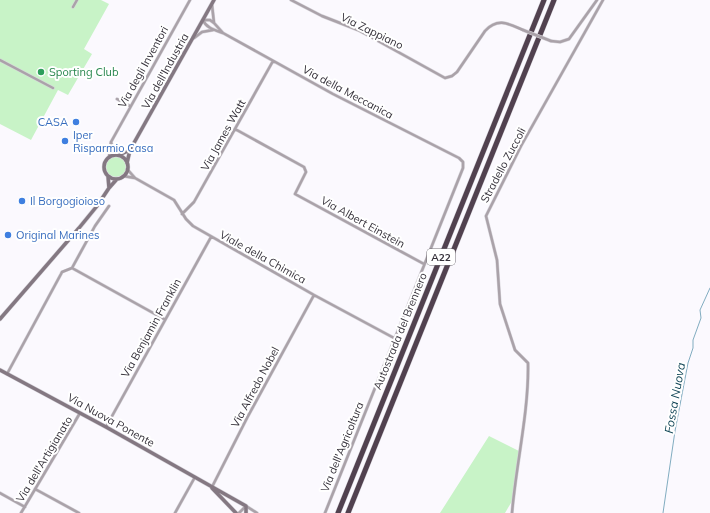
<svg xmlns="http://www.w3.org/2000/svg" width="710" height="513" font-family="Mulish,sans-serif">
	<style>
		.green { fill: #c8f3c7 }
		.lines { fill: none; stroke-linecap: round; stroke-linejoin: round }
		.stream { stroke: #81acc0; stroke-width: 1 }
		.street-casing { stroke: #d7d5db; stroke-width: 3.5 }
		.secondary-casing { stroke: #d7d5db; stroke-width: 4.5 }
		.highway-casing { stroke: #d7d5db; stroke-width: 6 }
		.street { stroke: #aaa2a9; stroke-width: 2.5 }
		.secondary { stroke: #847882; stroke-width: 3.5 }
		.highway { stroke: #51414f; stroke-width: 5 }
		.street-bridge-casing { stroke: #d7d5db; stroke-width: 3.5; stroke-linecap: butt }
		.street-bridge { stroke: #aaa2a9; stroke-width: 2.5 }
		.leisure-dot { fill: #2e9e5b; stroke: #fff; stroke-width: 1.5 }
		.shop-dot { fill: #3f7fe0; stroke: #fff; stroke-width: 1.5 }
		.labels { text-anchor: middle; stroke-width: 4; stroke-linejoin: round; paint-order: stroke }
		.shield { fill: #fff; stroke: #726f75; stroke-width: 1 }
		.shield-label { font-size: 10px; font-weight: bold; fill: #35313a }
		.street-label { font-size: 11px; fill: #35313a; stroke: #fff }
		.leisure-label { font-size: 11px; fill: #27864d; stroke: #fff; text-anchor: start }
		.shop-label { font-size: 11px; fill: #366cbe; stroke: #fff; text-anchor: start }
		.water-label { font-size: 12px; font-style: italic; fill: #124657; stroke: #fff }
	</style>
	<rect width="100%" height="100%" fill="#fbf9fe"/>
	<path class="green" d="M 0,0 L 101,0 L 109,4 L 84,49 L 92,54 L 68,95 L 58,90 L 31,140 L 0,124 Z
		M106 167a10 10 0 1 1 20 0a10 10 0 1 1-20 0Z
		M 489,436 L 519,451 L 515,496 L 505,513 L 440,513 Z"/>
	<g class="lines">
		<path class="stream" d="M 663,513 L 675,431 L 688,363 L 693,348 L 693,340 L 701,318 L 700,310 L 710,288"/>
		<g class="street-casing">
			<path id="street" d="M 291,0 L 322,16 L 358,30 L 371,37 L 445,78 L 452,76 L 457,72 L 485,31 C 498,17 509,24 523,30
				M 212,5 L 214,23 L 223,33
				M 73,7 L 77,0
				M 214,23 L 210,20 L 203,20 C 206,28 215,30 223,33 L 333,94 L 459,158 L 463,162 L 463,168 L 325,513
				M 194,38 L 202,32 L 213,30
				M 551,41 L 560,42 L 569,39 L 597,0
				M 0,60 L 53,88
				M 117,99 L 130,106
				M 235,129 L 304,167 L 306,172 L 295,194 L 424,264
				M 111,142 L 113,149 L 117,155
				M 109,157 L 111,142 L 190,0
				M 127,169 L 135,178 L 174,200 L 186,219 L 193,226 L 314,295 L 394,338
				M 123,176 L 135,178
				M 182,214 L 194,202 L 273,61
				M 72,268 L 164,319
				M 72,268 L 95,226 L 109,206
				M 7,374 L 61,274 L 62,272 L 72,268
				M 106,427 L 211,237
				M 212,487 L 247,418 L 314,295
				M 35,489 L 79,513
				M 0,493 L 25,507
				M 21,513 L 80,413
				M 175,513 L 195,477
				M 239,513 L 246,506 L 257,513
				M 512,513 C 516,464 529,412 528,363 L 515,350 L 500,304 L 497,260 L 486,216 L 521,146 L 603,0"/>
		</g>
		<g class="secondary-casing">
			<path id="secondary" d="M104 167a12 12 0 1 1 24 0a12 12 0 1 1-24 0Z
				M 119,155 L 130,150
				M 127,163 L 130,150 L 214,0
				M 108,176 L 109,188
				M 0,319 L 79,228 L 97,206 L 109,188 L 117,179
				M 0,370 L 106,427 L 246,506 L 246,513
				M 212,488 L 236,513"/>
		</g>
		<g class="highway-casing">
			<path id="highway" d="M 338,513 L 544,0
				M 348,513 L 554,0"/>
		</g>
		<use href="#street" class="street"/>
		<use href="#secondary" class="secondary"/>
		<use href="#highway" class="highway"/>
		<g class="street-bridge-casing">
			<path id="street-bridge" d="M 523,30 L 551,41"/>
		</g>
		<use href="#street-bridge" class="street-bridge"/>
	</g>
	<circle class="leisure-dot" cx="41" cy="72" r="4"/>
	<g class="shop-dot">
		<circle cx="76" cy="122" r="4"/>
		<circle cx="65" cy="141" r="4"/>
		<circle cx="22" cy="201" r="4"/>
		<circle cx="8" cy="235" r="4"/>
	</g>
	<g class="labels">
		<rect class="shield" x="427" y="249" width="28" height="16" rx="3"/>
		<g class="shield-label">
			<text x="441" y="261">A22</text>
		</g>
		<g class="street-label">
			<text transform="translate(372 31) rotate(26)" y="4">Via Zappiano</text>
			<text transform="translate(143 67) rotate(-61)" y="4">Via degli Inventori</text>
			<text transform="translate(165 71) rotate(-61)" y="4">Via dell'Industria</text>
			<text transform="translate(348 92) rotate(28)" y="4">Via della Meccanica</text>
			<text transform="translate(223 135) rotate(-61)" y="4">Via James Watt</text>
			<text transform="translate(503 165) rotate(-62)" y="4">Stradello Zuccoli</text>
			<text transform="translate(363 222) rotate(29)" y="4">Via Albert Einstein</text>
			<text transform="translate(263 257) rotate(29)" y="4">Viale della Chimica</text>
			<text transform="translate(151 328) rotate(-61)" y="4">Via Benjamin Franklin</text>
			<text transform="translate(400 331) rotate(-68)" y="4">Autostrada del Brennero</text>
			<text transform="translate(255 387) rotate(-62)" y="4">Via Alfredo Nobel</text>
			<text transform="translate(111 420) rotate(29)" y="4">Via Nuova Ponente</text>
			<text transform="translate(342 447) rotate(-68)" y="4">Via dell'Agricoltura</text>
			<text transform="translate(44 459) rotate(-59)" y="4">Via dell'Artigianato</text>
		</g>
		<g class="leisure-label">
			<text x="49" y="76">Sporting Club</text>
		</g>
		<g class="shop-label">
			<text x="68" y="126" text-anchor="end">CASA</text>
			<text x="73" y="139">Iper<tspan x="73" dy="13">Risparmio Casa</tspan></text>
			<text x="30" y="205">Il Borgogioioso</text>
			<text x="16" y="239">Original Marines</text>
		</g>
		<g class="water-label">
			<text transform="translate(675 398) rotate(-80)" y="4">Fossa Nuova</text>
		</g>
	</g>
</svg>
